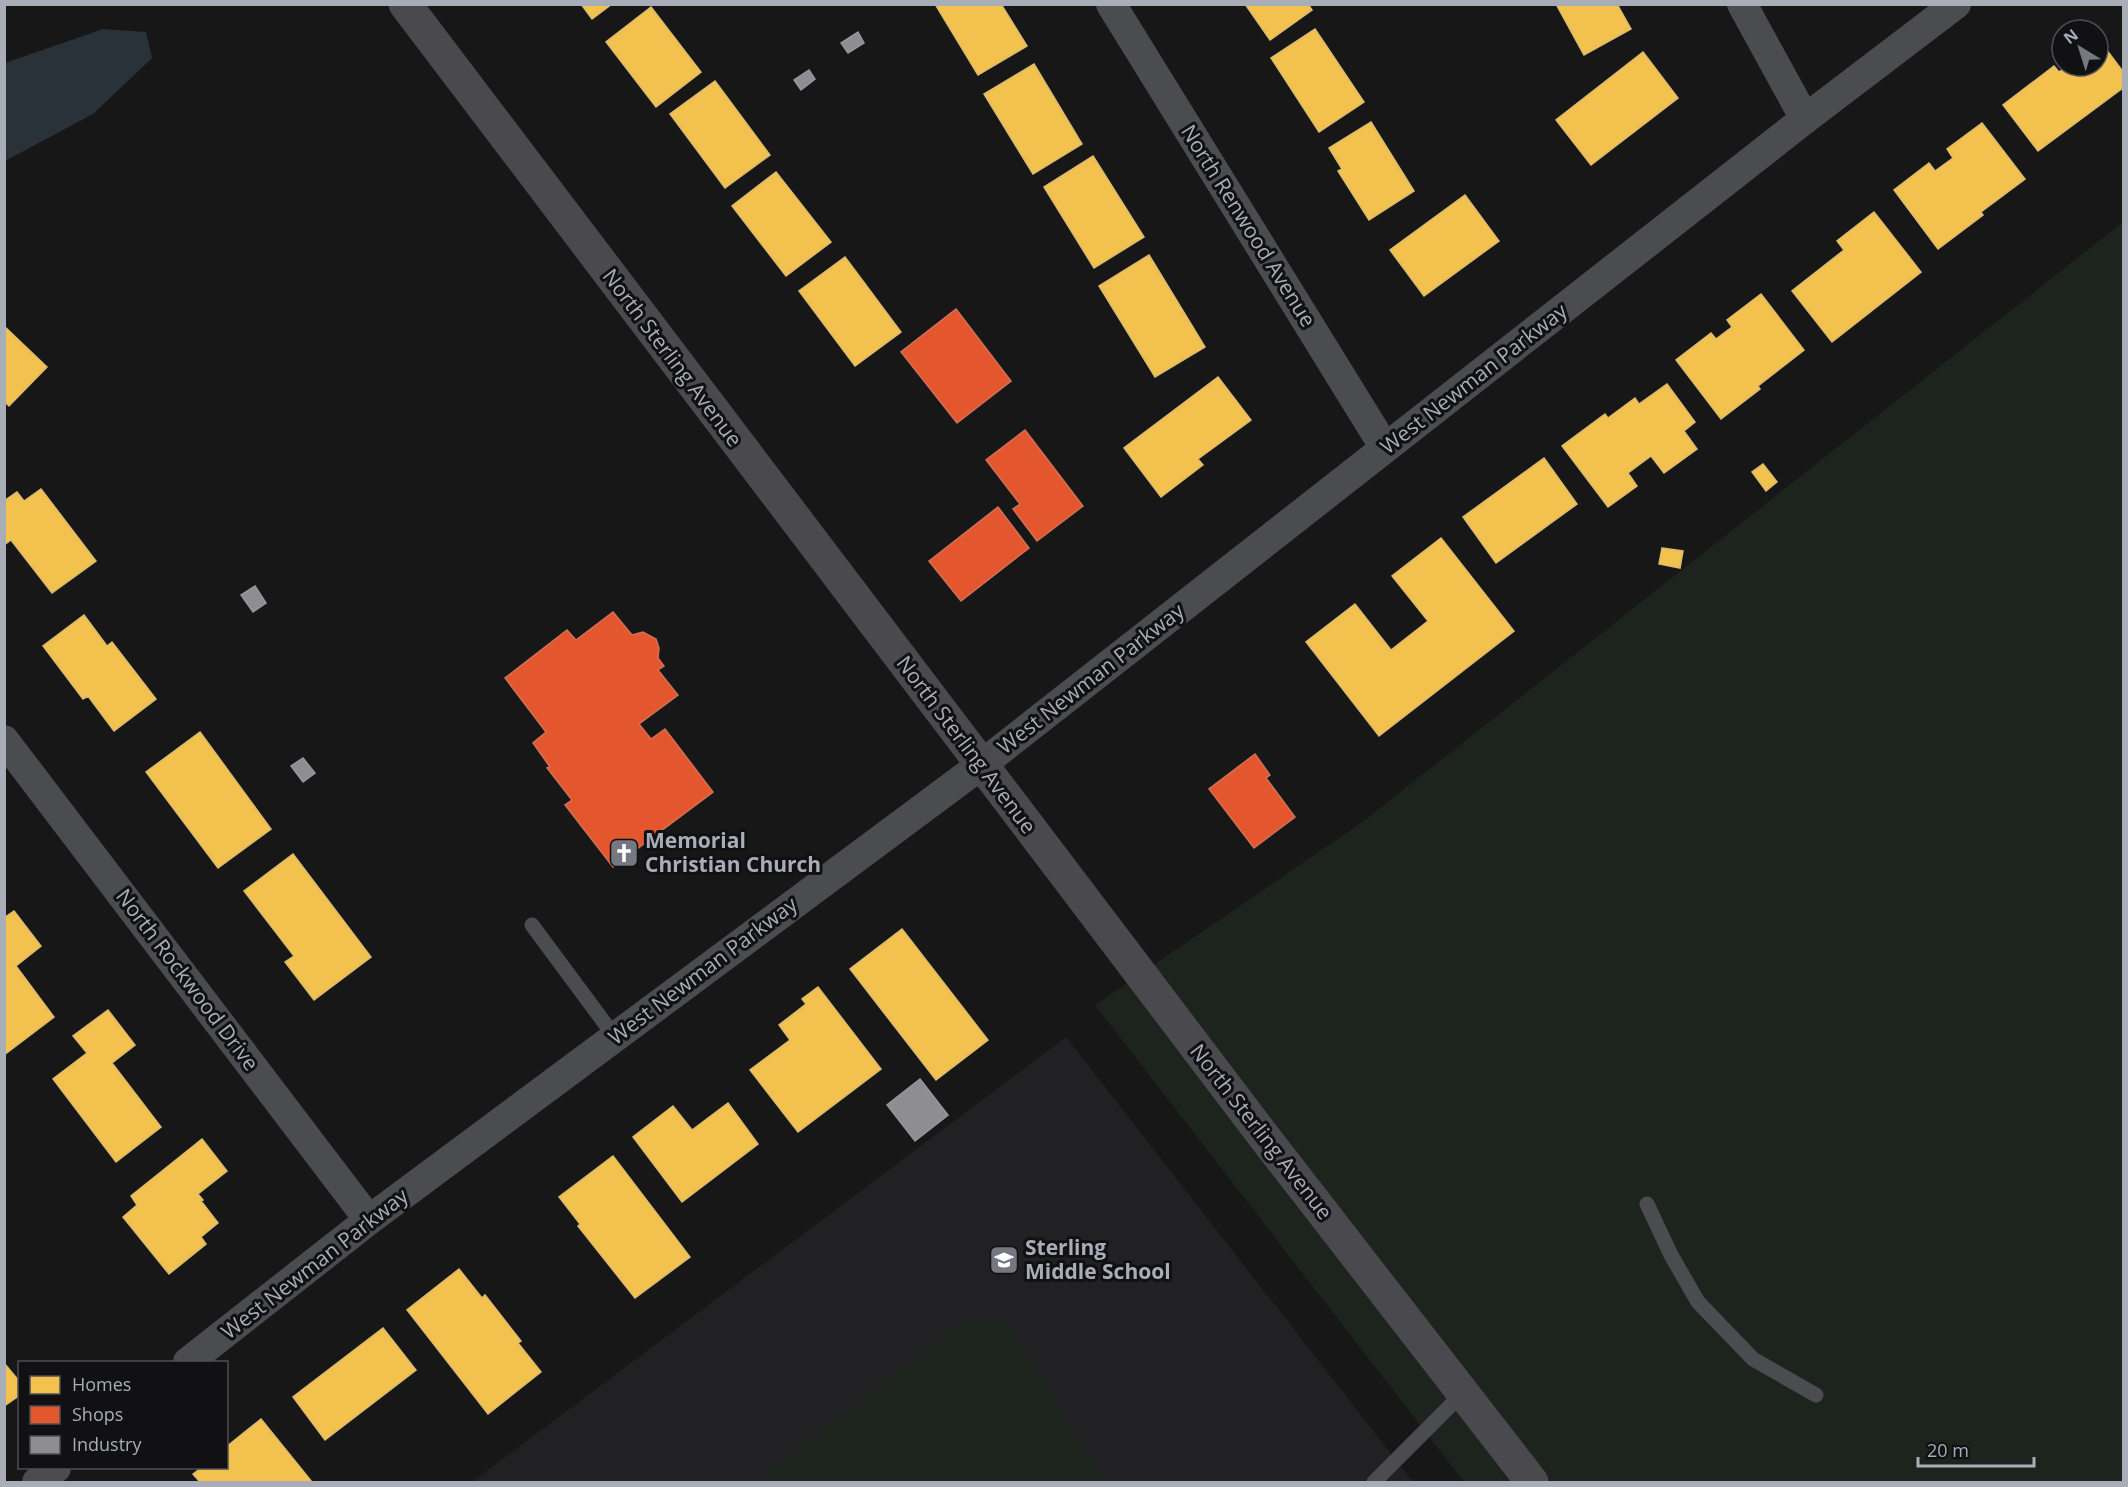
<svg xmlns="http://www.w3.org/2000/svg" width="2128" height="1487" font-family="'Open Sans',sans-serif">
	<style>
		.built { fill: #212123 }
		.green { fill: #1d241e }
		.water { fill: #2a3239 }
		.homes { fill: #f2c14e; stroke: #dcbb6e; stroke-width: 1.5 }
		.shops { fill: #e4572e; stroke: #d27157; stroke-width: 1.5 }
		.industry { fill: #8d8d92; stroke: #95979d; stroke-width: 1.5 }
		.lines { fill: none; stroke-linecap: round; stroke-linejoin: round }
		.lane { stroke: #4b4c50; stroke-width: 15 }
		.street { stroke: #4b4c50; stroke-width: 30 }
		.secondary { stroke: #4a4a4e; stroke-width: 33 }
		.labels { text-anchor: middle; stroke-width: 6; stroke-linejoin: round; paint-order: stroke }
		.street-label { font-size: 21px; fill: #a8adb8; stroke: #111113 }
		.poi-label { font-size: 21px; font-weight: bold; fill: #a8adb8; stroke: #111113; text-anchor: start }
	</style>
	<rect width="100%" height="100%" fill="#171717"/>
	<path class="built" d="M 1066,1037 L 1413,1482 L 472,1482 Z"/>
	<path class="green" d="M 2123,222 L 2123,1482 L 1464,1482 L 1095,1005 L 1361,823 Z
		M 967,1318 L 1008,1322 L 1104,1482 L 755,1482 Z"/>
	<path class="water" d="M 103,29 L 146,32 L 152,58 L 93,114 L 5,161 L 5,63 Z"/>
	<path class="homes" d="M 581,4 L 612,4 L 592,19 Z
		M 935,4 L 1001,4 L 1027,46 L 978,75 Z
		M 1245,4 L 1308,4 L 1312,10 L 1270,40 Z
		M 1556,4 L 1617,4 L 1631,29 L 1584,55 Z
		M 651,7 L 701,72 L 656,107 L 606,42 Z
		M 1315,29 L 1364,102 L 1319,132 L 1271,58 Z
		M 2100,41 L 2124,73 L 2124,87 L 2038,151 L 2003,105 L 2054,66 L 2059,72 L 2067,66 L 2098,66 L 2098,42 Z
		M 1643,52 L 1678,98 L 1591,165 L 1556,120 Z
		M 1034,64 L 1082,144 L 1033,174 L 984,94 Z
		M 715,81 L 770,155 L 725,188 L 670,114 Z
		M 1371,122 L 1414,191 L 1369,220 L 1338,171 L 1342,169 L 1329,148 Z
		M 1982,123 L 2025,179 L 1981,212 L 1983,215 L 1938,249 L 1894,190 L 1929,163 L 1935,171 L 1953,158 L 1947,149 Z
		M 1093,156 L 1144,237 L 1094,268 L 1044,187 Z
		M 776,172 L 831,242 L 786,276 L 732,206 Z
		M 1465,195 L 1499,241 L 1424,296 L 1390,250 Z
		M 1874,212 L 1921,272 L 1832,342 L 1792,291 L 1844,250 L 1837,241 Z
		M 1149,255 L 1205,347 L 1155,377 L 1099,286 Z
		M 845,257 L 901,332 L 855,366 L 799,291 Z
		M 1761,294 L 1804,350 L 1758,386 L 1760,389 L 1721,419 L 1676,360 L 1711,333 L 1716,339 L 1732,327 L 1727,320 Z
		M 4,326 L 47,367 L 9,406 L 4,401 Z
		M 1218,377 L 1251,420 L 1198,459 L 1203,465 L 1161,497 L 1124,448 Z
		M 1667,384 L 1695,422 L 1684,431 L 1697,449 L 1664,473 L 1651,456 L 1628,473 L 1637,486 L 1608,507 L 1562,446 L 1605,414 L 1608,418 L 1635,398 L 1639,404 Z
		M 1544,458 L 1577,504 L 1496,563 L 1463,517 Z
		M 1763,464 L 1777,482 L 1766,491 L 1752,472 Z
		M 41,489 L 96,561 L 52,593 L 11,540 L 4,545 L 4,501 L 17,492 L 24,501 Z
		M 1441,538 L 1514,631 L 1379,736 L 1306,642 L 1355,604 L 1391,650 L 1428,621 L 1392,576 Z
		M 1662,548 L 1683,551 L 1680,568 L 1659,564 Z
		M 84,615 L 107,646 L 112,642 L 156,699 L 114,731 L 88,696 L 83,699 L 43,646 Z
		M 200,732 L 271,829 L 218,868 L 146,772 Z
		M 293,854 L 371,957 L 314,1000 L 285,962 L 294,956 L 244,891 Z
		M 14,911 L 41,946 L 16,966 L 54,1017 L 4,1055 L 4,918 Z
		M 902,929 L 988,1040 L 936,1080 L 850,969 Z
		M 818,987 L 881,1069 L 798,1132 L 750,1070 L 790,1040 L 779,1025 L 806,1004 L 802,999 Z
		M 108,1010 L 135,1045 L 112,1063 L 161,1127 L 116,1162 L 53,1079 L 87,1053 L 73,1036 Z
		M 728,1103 L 758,1144 L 682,1202 L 633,1137 L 673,1106 L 692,1130 Z
		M 202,1139 L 227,1171 L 198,1194 L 203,1200 L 201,1201 L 218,1223 L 201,1237 L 206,1244 L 169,1274 L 123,1217 L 137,1205 L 131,1196 Z
		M 613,1156 L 690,1257 L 635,1298 L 578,1226 L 580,1224 L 559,1197 Z
		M 459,1269 L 482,1298 L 485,1295 L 521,1341 L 518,1343 L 541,1372 L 488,1414 L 407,1310 Z
		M 383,1328 L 416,1370 L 325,1440 L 293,1397 Z
		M 4,1363 L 20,1382 L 20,1395 L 4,1406 Z
		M 261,1419 L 312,1482 L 200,1482 L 193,1474 L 201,1468 L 226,1468 L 226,1447 Z"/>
	<path class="shops" d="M 956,309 L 1011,381 L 957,423 L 901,352 Z
		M 1025,430 L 1083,506 L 1037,541 L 1013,509 L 1020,504 L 986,460 Z
		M 998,507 L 1029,548 L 961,601 L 929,561 Z
		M 613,612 L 632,635 L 643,632 L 656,639 L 659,648 L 658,658 L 664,666 L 658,670 L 678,695 L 639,724 L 651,739 L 665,729 L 713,792 L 613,867 L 565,805 L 572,800 L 547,768 L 550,767 L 533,743 L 546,732 L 505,678 L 567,630 L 576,640 Z
		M 1255,754 L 1270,775 L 1266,778 L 1295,817 L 1254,848 L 1209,789 Z"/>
	<path class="industry" d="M 858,32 L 864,43 L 848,53 L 841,43 Z
		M 809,70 L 815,79 L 801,90 L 794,80 Z
		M 255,586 L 266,603 L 253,612 L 241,595 Z
		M 303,758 L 315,773 L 303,782 L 291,766 Z
		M 920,1079 L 948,1115 L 915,1141 L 887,1105 Z"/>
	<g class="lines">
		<path class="lane" d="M 532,925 L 615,1037
			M 1647,1204 L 1671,1255 L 1698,1302 L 1753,1359 L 1816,1395
			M 1374,1482 L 1463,1393"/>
		<path class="street" d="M 1111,4 L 1385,448
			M 1742,4 L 1805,119
			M 4,740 L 369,1220
			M 188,1362 L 369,1220 L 981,765 L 1805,119 L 1956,4
			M 37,1482 L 56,1468"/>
		<path class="secondary" d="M 405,4 L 1265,1138 L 1532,1482"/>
	</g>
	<defs>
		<g id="church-square" transform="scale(1.5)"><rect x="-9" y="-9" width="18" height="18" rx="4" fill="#757880" stroke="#111113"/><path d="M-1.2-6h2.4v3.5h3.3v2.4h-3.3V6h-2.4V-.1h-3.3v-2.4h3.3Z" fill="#fff"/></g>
		<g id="school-square" transform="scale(1.5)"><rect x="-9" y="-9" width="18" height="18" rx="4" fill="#757880" stroke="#111113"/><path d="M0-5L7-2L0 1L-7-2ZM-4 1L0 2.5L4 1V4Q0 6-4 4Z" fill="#fff"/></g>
	</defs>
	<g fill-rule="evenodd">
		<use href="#church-square" x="624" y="853"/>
		<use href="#school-square" x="1004" y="1260"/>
	</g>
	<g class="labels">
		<g class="street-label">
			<text transform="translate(1248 226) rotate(58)" y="7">North Renwood Avenue</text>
			<text transform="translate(672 358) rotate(53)" y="7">North Sterling Avenue</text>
			<text transform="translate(1474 379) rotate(-38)" y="7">West Newman Parkway</text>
			<text transform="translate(1091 679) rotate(-38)" y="7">West Newman Parkway</text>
			<text transform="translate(966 745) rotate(53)" y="7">North Sterling Avenue</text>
			<text transform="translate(703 971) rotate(-37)" y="7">West Newman Parkway</text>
			<text transform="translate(187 980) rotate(53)" y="7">North Rockwood Drive</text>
			<text transform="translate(1261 1132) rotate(52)" y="7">North Sterling Avenue</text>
			<text transform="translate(315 1264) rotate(-38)" y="7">West Newman Parkway</text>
		</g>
		<g class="poi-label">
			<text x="645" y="848">Memorial<tspan x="645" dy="24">Christian Church</tspan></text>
			<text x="1025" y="1255">Sterling<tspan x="1025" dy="24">Middle School</tspan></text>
		</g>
	</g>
	<rect width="2128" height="1487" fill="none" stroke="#a8adb8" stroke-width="12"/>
	<rect x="18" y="1361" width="210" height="108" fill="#111113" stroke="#4d4f55" stroke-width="1.5"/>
	<rect x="30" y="1376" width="30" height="18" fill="#f2c14e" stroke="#4d4f55" stroke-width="1.5"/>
	<text x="72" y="1391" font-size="18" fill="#a8adb8">Homes</text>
	<rect x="30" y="1406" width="30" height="18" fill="#e4572e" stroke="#4d4f55" stroke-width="1.5"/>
	<text x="72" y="1421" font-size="18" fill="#a8adb8">Shops</text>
	<rect x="30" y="1436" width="30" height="18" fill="#8d8d92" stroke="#4d4f55" stroke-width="1.5"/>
	<text x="72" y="1451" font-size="18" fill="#a8adb8">Industry</text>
	<g transform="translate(2080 48) rotate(322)"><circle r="28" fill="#111113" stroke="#4d4f55" stroke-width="1.5"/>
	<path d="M0-4.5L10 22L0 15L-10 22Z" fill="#757880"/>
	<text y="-9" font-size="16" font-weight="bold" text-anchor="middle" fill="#a8adb8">N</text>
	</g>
	<path d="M1918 1457v9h116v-9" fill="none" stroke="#a8adb8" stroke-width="3"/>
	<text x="1927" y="1457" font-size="18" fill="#a8adb8" stroke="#111113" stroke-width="4.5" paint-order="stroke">20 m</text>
</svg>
